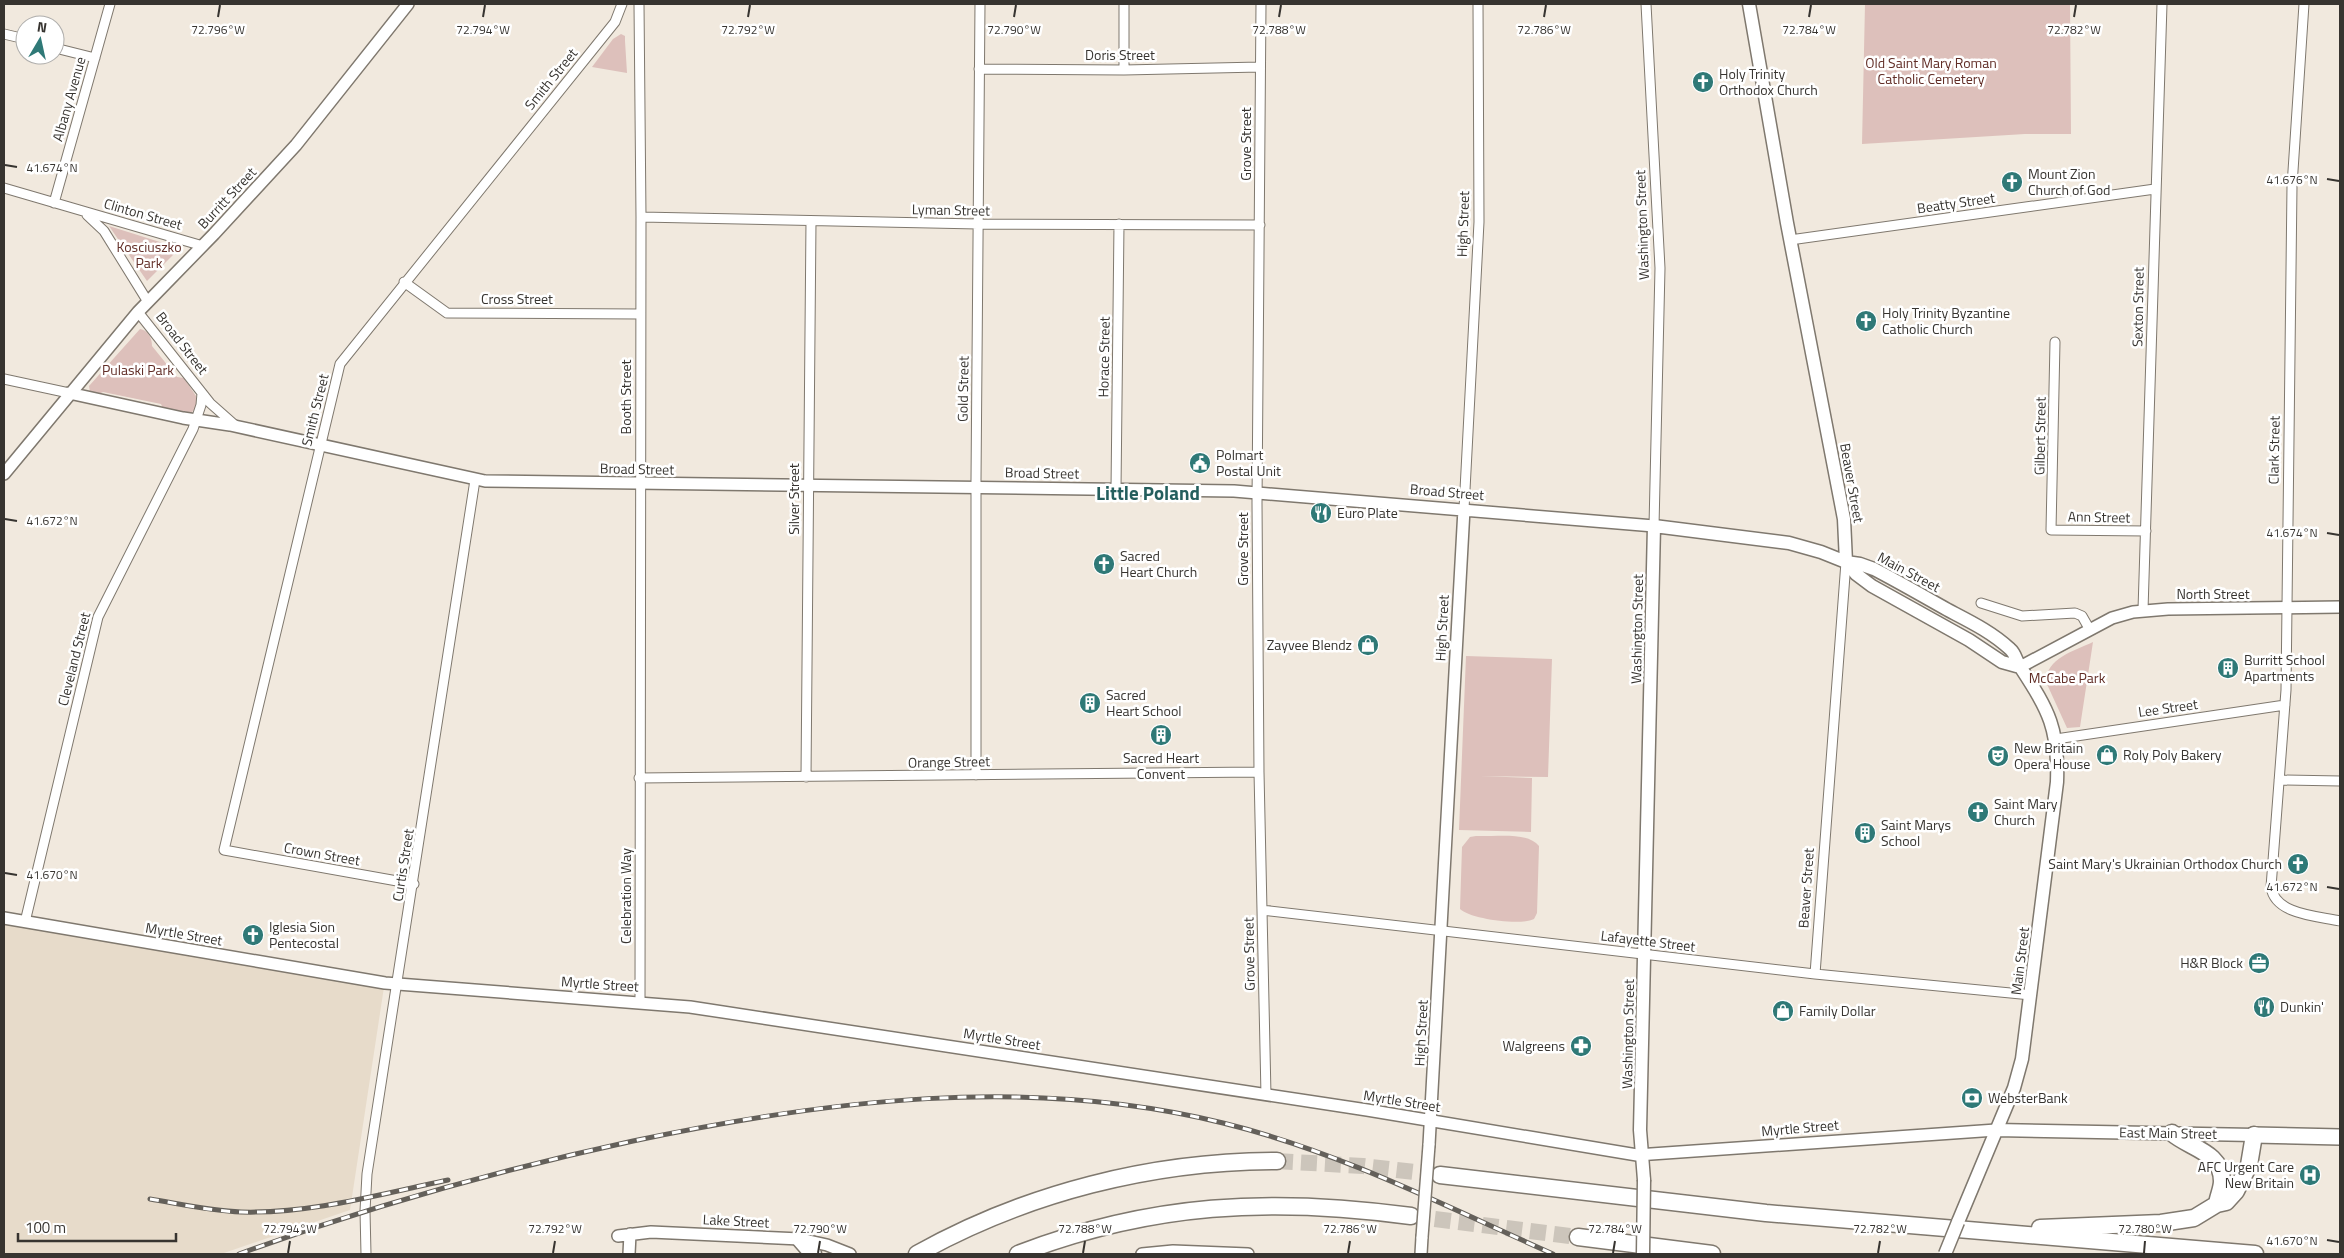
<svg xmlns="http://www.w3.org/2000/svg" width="2344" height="1258" font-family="'Titillium Web',sans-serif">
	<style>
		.built { fill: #e7dbca }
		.green { fill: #ddc0bb }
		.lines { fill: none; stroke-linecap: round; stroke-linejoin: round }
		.motorway-tunnel { stroke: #ccc5bb; stroke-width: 16; stroke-dasharray: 16 8; stroke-linecap: butt }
		.minor-casing { stroke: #7f786e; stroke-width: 11 }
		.tertiary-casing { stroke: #7f786e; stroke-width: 14 }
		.secondary-casing { stroke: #7f786e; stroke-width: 15 }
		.primary-casing { stroke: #7f786e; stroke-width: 18 }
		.motorway-casing { stroke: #7f786e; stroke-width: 19 }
		.minor { stroke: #fff; stroke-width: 9 }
		.tertiary { stroke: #fff; stroke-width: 11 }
		.secondary { stroke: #fff; stroke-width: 12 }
		.primary { stroke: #fff; stroke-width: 15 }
		.motorway { stroke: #fff; stroke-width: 16 }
		.rail-casing { stroke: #64605a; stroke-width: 5 }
		.rail { stroke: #fff; stroke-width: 3; stroke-dasharray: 9; stroke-linecap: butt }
		.tertiary-bridge-casing { stroke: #7f786e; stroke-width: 14; stroke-linecap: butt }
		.secondary-bridge-casing { stroke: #7f786e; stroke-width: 15; stroke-linecap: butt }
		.tertiary-bridge { stroke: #fff; stroke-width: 11 }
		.secondary-bridge { stroke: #fff; stroke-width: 12 }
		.ticks { fill: none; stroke: #373430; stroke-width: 2 }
		.labels { text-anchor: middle; stroke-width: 5; stroke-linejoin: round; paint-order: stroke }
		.street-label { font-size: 14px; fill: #373430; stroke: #fff }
		.park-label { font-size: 14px; fill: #602c25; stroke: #fff }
		.poi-label { font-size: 14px; fill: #373430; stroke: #fff; text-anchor: start }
		.district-label { font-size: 19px; font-weight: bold; fill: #245e5d; stroke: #fff }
		.ticks-label { font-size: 12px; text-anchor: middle; fill: #373430; stroke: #fff; stroke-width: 5; stroke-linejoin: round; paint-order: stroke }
	</style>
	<rect width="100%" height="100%" fill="#f1e9de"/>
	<path class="built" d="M 4,924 L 384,987 L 350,1210 L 221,1254 L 4,1254 Z"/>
	<path class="green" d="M 1865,4 L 2070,4 L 2071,134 L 2025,134 L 1862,144 Z
		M 621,34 L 625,36 L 625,41 L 627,73 L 592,67 L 613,39 Z
		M 109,226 L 179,248 L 180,248 L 147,281 Z
		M 140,329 C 148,330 152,338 152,346 L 177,377 L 184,378 L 196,396 L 196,408 L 189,415 L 164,411 L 161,404 L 103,392 L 97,395 L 90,392 L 89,386 Z
		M 2093,642 L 2080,727 L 2067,728 L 2046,682 C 2046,658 2074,651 2093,642 Z
		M 1466,656 L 1552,659 L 1548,777 L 1480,776 L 1532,778 L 1531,832 L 1459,830 Z
		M 1476,836 C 1494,837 1527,831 1539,846 L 1537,913 L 1534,919 C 1521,926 1470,919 1460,909 L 1462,847 L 1470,837 Z"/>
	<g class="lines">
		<path class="motorway-tunnel" d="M 1277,1161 L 1363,1166 L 1440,1175
			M 1411,1216 L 1578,1237"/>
		<g class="minor-casing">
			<path id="minor" d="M 639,4 L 641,217 L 640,1003
				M 1261,4 L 1257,503 L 1259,772 L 1266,1095
				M 1646,4 L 1660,268 L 1654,526
				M 2304,4 L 2292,186 L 2286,690 L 2271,887 C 2275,915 2318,916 2340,921
				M 4,34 L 25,39
				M 55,48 L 95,58
				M 979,69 L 1124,70 L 1260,67
				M 1124,70 L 1124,4
				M 4,188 L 203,246
				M 54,203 L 110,4
				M 87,215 L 104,231 L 148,302
				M 641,217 L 978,224 L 1260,225
				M 1790,240 L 2155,189
				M 404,282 L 447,313 L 640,314
				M 138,312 L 210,403 L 236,426
				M 2055,342 L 2051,530 L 2146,531
				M 4,379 L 69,393
				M 1116,489 L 1119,224
				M 1464,509 L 1479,222 L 1478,4
				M 1981,603 L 2022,616 L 2075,613 L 2082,616 L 2090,630
				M 2143,610 L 2162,4
				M 2056,739 L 2285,705
				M 976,775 L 976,480 L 980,4
				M 806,777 L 811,221
				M 639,778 L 1259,772
				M 2279,780 L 2340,781
				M 414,884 L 224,850 L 340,364 L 615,22 L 622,4
				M 1262,910 L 1815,974 L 2031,995
				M 25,922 L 98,617 L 193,429 L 201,405 L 202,393
				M 1815,974 L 1846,562
				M 366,1254 L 365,1211 L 367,1174 L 475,480"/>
		</g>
		<g class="tertiary-casing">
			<path id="tertiary" d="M 69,393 L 183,418 L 230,425 L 485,481 L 1234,491 L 1654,526
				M 4,474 L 138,312 L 214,234 L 296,145 L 408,4
				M 2020,667 L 2112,618 L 2133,612 L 2168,609 L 2340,607
				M 4,918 L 385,983 L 690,1007 L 1367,1110 L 1637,1155 L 1996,1130
				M 1429,1145 L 1464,509
				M 618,1236 L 651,1232 L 800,1239 L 827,1245 L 850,1254
				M 629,1254 L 630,1234
				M 1142,1254 L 1173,1251 L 1248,1254
				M 1421,1254 L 1422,1237"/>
		</g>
		<g class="secondary-casing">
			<path id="secondary" d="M 1749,4 L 1787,223 L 1844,519 L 1846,562
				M 1846,562 L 1856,574 L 1872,586 L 1969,640 L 2002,662 L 2020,667
				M 1996,1130 L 2254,1135
				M 1644,1180 L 1640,1130 L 1654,526 L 1789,543 L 1821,552 L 1846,562 L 1860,564 L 1874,569 C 1899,582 1923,596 1948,610 C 1969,621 1992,632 2010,649 C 2016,654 2016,662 2021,668 C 2049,711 2059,729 2057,782 L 2022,1059 L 2014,1088 L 1958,1222"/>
		</g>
		<g class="primary-casing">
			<path id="primary" d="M 2254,1135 L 2340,1137"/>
		</g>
		<g class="motorway-casing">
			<path id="motorway" d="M 2172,1133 C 2189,1148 2222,1152 2222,1181 C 2222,1189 2218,1196 2217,1204
				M 1440,1175 L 1766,1213 L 2255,1254
				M 2040,1228 L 2161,1223 L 2194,1218 L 2217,1204 L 2226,1202 L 2236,1191 L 2249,1165 L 2254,1135
				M 1578,1237 L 1712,1254
				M 800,1239 L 813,1254
				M 917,1254 C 1026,1193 1152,1161 1277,1161
				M 1018,1254 C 1150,1203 1272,1197 1411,1216"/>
		</g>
		<use href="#minor" class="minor"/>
		<use href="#tertiary" class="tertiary"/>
		<use href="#secondary" class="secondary"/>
		<use href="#primary" class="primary"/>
		<use href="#motorway" class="motorway"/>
		<g class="rail-casing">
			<path id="rail" d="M 150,1199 C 180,1204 211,1211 241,1212 C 311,1214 380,1194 448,1180
				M 239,1254 C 368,1207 499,1170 633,1141 C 827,1100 1028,1075 1223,1123 C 1338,1151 1445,1206 1553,1254"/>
		</g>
		<use href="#rail" class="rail"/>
		<g class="tertiary-bridge-casing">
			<path id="tertiary-bridge" d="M 1422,1237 L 1429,1145"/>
		</g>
		<g class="secondary-bridge-casing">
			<path id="secondary-bridge" d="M 1643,1254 L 1644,1180
				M 1945,1254 L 1958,1222"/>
		</g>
		<use href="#tertiary-bridge" class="tertiary-bridge"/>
		<use href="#secondary-bridge" class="secondary-bridge"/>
	</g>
	<path class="ticks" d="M 218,17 L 220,5M 483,17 L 485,5M 748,17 L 750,5M 1014,17 L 1016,5M 1279,17 L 1281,5M 1544,17 L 1546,5M 1809,17 L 1811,5M 2074,17 L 2076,5M 5,165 L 17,167M 2327,179 L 2339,181M 5,519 L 17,521M 2327,533 L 2339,535M 5,873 L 17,875M 2327,887 L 2339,889M 2327,1240 L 2339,1242M 288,1253 L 290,1241M 553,1253 L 555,1241M 818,1253 L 820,1241M 1083,1253 L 1085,1241M 1348,1253 L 1350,1241M 1613,1253 L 1615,1241M 1878,1253 L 1880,1241M 2144,1253 L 2145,1241"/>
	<defs>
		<g id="church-disc" transform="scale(1.125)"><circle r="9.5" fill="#2f7977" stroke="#fff"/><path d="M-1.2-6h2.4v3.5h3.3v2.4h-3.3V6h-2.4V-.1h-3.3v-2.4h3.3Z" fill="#fff"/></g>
		<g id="civic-disc" transform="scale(1.125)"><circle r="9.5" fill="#2f7977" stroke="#fff"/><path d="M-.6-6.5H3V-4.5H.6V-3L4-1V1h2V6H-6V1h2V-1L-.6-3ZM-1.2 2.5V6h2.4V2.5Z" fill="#fff"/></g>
		<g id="restaurant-disc" transform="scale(1.125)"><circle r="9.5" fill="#2f7977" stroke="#fff"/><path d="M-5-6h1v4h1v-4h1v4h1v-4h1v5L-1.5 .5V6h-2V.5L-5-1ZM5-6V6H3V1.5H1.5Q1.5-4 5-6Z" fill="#fff"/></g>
		<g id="shop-disc" transform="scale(1.125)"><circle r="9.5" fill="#2f7977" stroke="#fff"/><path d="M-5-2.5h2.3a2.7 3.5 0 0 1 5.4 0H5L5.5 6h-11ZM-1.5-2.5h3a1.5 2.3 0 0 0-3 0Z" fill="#fff"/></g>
		<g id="building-disc" transform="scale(1.125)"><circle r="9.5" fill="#2f7977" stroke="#fff"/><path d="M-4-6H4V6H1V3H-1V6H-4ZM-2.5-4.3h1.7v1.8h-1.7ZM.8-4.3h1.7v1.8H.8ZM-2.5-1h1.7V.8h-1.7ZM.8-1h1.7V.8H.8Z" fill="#fff"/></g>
		<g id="theatre-disc" transform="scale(1.125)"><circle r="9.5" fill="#2f7977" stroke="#fff"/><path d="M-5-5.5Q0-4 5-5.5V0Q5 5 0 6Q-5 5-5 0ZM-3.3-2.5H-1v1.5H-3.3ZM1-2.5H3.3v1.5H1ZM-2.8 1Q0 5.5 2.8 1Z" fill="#fff"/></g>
		<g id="office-disc" transform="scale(1.125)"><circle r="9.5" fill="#2f7977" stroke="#fff"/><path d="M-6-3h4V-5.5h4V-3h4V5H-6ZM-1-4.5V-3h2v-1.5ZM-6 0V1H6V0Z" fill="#fff"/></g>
		<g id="pharmacy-disc" transform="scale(1.125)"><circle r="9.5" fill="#2f7977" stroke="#fff"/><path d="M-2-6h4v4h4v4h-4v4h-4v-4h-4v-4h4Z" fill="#fff"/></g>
		<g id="bank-disc" transform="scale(1.125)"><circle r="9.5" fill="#2f7977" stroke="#fff"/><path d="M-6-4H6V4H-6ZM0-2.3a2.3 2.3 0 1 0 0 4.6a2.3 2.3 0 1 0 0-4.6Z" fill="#fff"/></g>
		<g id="hospital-disc" transform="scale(1.125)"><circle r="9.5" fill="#2f7977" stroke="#fff"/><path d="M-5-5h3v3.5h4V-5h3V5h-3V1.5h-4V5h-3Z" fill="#fff"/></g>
	</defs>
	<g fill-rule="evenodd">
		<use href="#church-disc" x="1703" y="82"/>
		<use href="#church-disc" x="2012" y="182"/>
		<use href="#church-disc" x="1866" y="321"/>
		<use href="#civic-disc" x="1200" y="463"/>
		<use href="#restaurant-disc" x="1321" y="513"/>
		<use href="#church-disc" x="1104" y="564"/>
		<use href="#shop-disc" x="1368" y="645"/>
		<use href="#building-disc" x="2228" y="668"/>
		<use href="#building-disc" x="1090" y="703"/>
		<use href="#building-disc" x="1161" y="735"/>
		<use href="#shop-disc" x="2107" y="755"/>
		<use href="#theatre-disc" x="1998" y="756"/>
		<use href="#church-disc" x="1978" y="812"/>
		<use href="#building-disc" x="1865" y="833"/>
		<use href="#church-disc" x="2298" y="864"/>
		<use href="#church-disc" x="253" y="935"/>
		<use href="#office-disc" x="2259" y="963"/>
		<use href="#restaurant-disc" x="2264" y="1007"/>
		<use href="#shop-disc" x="1783" y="1011"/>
		<use href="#pharmacy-disc" x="1581" y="1046"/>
		<use href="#bank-disc" x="1972" y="1098"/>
		<use href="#hospital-disc" x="2310" y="1175"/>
	</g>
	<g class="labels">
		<g class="street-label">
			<text x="1120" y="60">Doris Street</text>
			<text transform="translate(551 79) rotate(-51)" y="5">Smith Street</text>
			<text transform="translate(69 99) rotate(-74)" y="5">Albany Avenue</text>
			<text transform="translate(1246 144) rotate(-90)" y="5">Grove Street</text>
			<text transform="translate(227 198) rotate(-47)" y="5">Burritt Street</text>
			<text transform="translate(1956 203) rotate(-8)" y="5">Beatty Street</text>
			<text transform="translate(951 210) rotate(1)" y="5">Lyman Street</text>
			<text transform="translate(143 214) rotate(16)" y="5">Clinton Street</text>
			<text transform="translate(1463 224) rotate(-88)" y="5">High Street</text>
			<text transform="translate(1642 225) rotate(-92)" y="5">Washington Street</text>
			<text x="517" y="304">Cross Street</text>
			<text transform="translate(2138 307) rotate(-89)" y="5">Sexton Street</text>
			<text transform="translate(182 343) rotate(52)" y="5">Broad Street</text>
			<text transform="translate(1104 357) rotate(-89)" y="5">Horace Street</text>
			<text transform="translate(963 389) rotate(-89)" y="5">Gold Street</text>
			<text transform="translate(626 397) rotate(-90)" y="5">Booth Street</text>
			<text transform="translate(315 410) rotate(-76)" y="5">Smith Street</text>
			<text transform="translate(2040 436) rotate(-89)" y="5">Gilbert Street</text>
			<text transform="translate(2274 450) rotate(-89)" y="5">Clark Street</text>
			<text transform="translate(637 469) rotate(1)" y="5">Broad Street</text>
			<text transform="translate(1042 473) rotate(1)" y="5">Broad Street</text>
			<text transform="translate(1852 483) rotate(80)" y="5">Beaver Street</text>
			<text transform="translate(1447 492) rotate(5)" y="5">Broad Street</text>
			<text transform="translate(794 499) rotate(-90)" y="5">Silver Street</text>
			<text transform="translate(2099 517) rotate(1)" y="5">Ann Street</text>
			<text transform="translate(1243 549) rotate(-90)" y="5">Grove Street</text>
			<text transform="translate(1909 572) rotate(28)" y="5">Main Street</text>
			<text x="2213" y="599">North Street</text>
			<text transform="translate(1442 628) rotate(-87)" y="5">High Street</text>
			<text transform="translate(1637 629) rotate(-89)" y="5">Washington Street</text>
			<text transform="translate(74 659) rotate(-76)" y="5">Cleveland Street</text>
			<text transform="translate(2168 708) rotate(-8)" y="5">Lee Street</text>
			<text transform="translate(949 762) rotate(-1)" y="5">Orange Street</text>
			<text transform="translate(322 854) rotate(10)" y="5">Crown Street</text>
			<text transform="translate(403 865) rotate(-81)" y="5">Curtis Street</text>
			<text transform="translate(1806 888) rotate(-86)" y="5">Beaver Street</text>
			<text transform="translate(626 896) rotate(-90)" y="5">Celebration Way</text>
			<text transform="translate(184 934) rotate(10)" y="5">Myrtle Street</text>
			<text transform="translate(1648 941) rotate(7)" y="5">Lafayette Street</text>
			<text transform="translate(1249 954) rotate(-91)" y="5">Grove Street</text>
			<text transform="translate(2020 961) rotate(-83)" y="5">Main Street</text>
			<text transform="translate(600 984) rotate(4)" y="5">Myrtle Street</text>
			<text transform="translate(1421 1033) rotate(-87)" y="5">High Street</text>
			<text transform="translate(1628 1034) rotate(-89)" y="5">Washington Street</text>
			<text transform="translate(1002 1039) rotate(9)" y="5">Myrtle Street</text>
			<text transform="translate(1402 1101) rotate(9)" y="5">Myrtle Street</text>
			<text transform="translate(1800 1128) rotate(-5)" y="5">Myrtle Street</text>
			<text transform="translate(2168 1133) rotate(1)" y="5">East Main Street</text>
			<text transform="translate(736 1221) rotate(3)" y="5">Lake Street</text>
		</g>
		<g class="park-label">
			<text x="1931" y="68">Old Saint Mary Roman<tspan x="1931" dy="16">Catholic Cemetery</tspan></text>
			<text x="149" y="252">Kosciuszko<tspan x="149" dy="16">Park</tspan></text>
			<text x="138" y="375">Pulaski Park</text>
			<text x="2067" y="683">McCabe Park</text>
		</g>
		<g class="poi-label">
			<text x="1719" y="79">Holy Trinity<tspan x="1719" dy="16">Orthodox Church</tspan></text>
			<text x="2028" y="179">Mount Zion<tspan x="2028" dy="16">Church of God</tspan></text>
			<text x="1882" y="318">Holy Trinity Byzantine<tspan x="1882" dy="16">Catholic Church</tspan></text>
			<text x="1216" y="460">Polmart<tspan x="1216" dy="16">Postal Unit</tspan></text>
			<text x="1337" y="518">Euro Plate</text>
			<text x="1120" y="561">Sacred<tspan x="1120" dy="16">Heart Church</tspan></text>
			<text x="1352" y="650" text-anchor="end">Zayvee Blendz</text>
			<text x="2244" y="665">Burritt School<tspan x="2244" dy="16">Apartments</tspan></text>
			<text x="1106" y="700">Sacred<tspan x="1106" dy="16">Heart School</tspan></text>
			<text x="2014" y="753">New Britain<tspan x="2014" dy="16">Opera House</tspan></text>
			<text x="2123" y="760">Roly Poly Bakery</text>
			<text x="1161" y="763" text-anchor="middle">Sacred Heart<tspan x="1161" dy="16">Convent</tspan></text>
			<text x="1994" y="809">Saint Mary<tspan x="1994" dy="16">Church</tspan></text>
			<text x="1881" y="830">Saint Marys<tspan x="1881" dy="16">School</tspan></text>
			<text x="2282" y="869" text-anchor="end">Saint Mary's Ukrainian Orthodox Church</text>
			<text x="269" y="932">Iglesia Sion<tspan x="269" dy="16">Pentecostal</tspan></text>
			<text x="2243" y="968" text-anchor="end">H&amp;R Block</text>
			<text x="2280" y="1012">Dunkin'</text>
			<text x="1799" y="1016">Family Dollar</text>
			<text x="1565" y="1051" text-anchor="end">Walgreens</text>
			<text x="1988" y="1103">WebsterBank</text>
			<text x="2294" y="1172" text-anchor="end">AFC Urgent Care<tspan x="2294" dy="16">New Britain</tspan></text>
		</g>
		<g class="district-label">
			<text x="1148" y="500">Little Poland</text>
		</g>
	</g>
	<g class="ticks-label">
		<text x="218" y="34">72.796°W</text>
		<text x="483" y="34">72.794°W</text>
		<text x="748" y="34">72.792°W</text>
		<text x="1014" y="34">72.790°W</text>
		<text x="1279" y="34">72.788°W</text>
		<text x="1544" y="34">72.786°W</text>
		<text x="1809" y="34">72.784°W</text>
		<text x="2074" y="34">72.782°W</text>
		<text x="52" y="172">41.674°N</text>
		<text x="2292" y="184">41.676°N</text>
		<text x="52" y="525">41.672°N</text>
		<text x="2292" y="537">41.674°N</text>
		<text x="52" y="879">41.670°N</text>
		<text x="2292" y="891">41.672°N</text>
		<text x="290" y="1233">72.794°W</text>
		<text x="555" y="1233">72.792°W</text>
		<text x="820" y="1233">72.790°W</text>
		<text x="1085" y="1233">72.788°W</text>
		<text x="1350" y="1233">72.786°W</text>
		<text x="1615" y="1233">72.784°W</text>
		<text x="1880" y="1233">72.782°W</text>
		<text x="2145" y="1233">72.780°W</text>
		<text x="2292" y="1245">41.670°N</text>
	</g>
	<rect width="2344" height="1258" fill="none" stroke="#373430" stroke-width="10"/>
	<g transform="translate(40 40) rotate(9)"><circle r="24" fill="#ffffff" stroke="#afaeac"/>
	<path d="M0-4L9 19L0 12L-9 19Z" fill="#2f7977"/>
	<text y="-8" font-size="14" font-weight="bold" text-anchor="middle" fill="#373430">N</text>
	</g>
	<path d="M18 1233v8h158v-8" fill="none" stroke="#373430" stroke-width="2.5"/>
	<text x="25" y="1233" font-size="15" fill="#373430" stroke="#ffffff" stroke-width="4" paint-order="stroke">100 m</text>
</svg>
